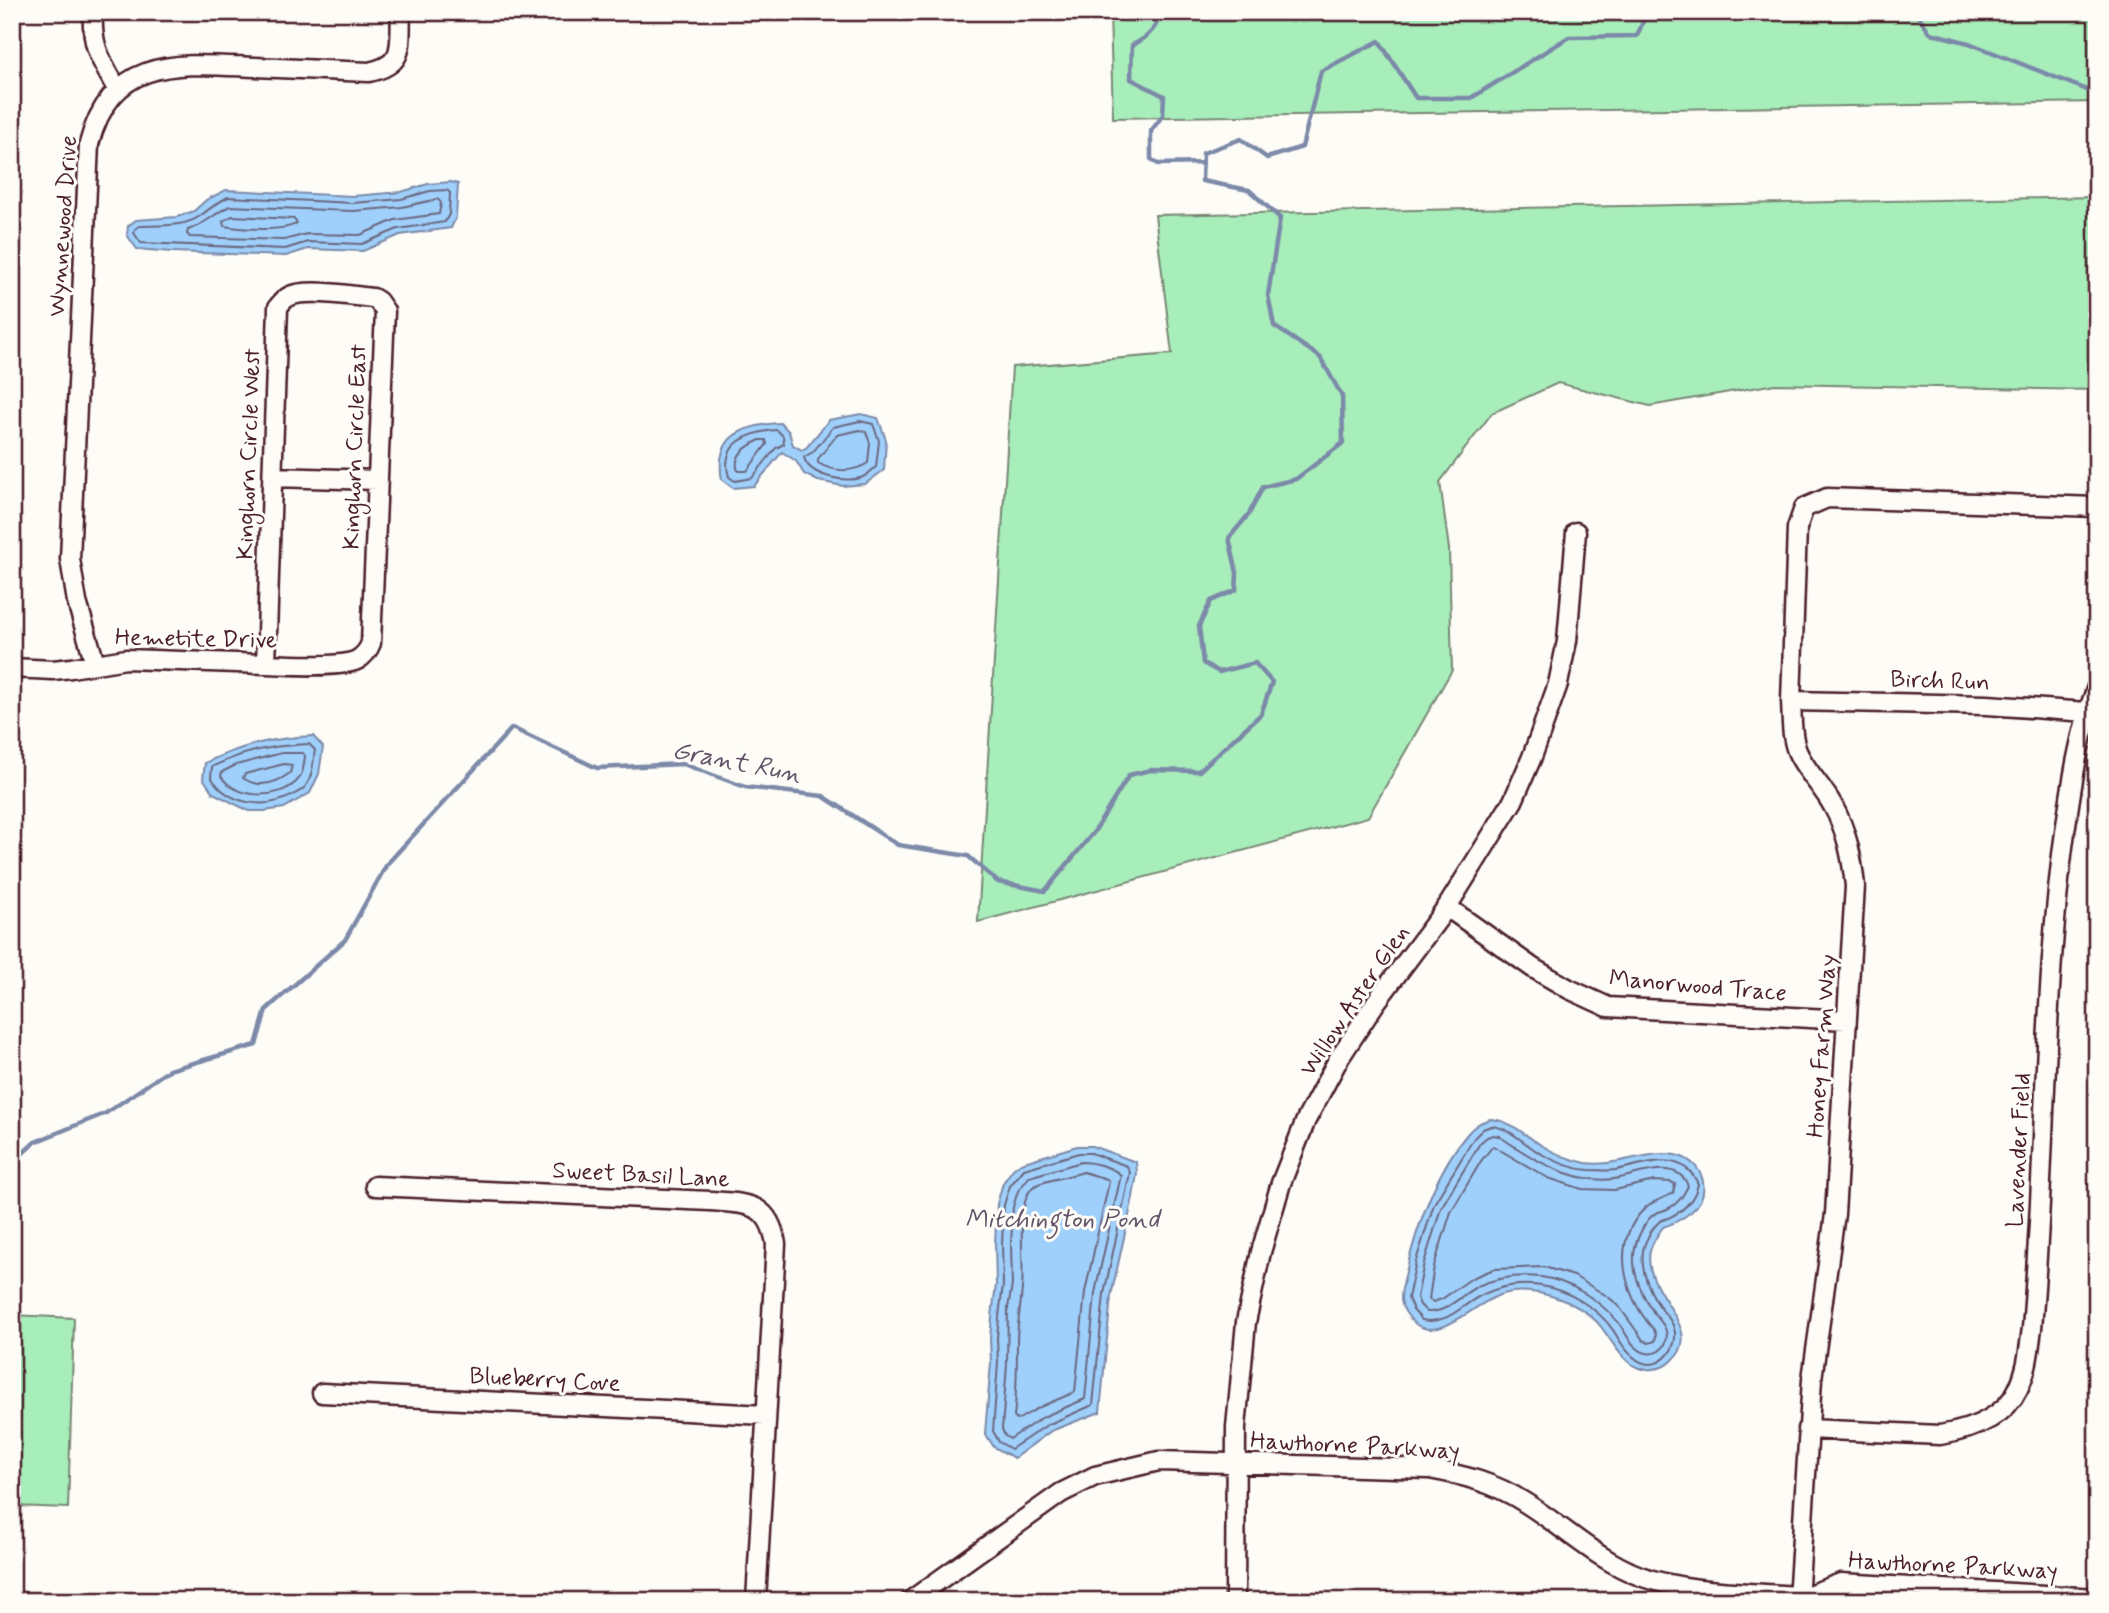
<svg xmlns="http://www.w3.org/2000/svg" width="2109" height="1613" font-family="Mynerve,sans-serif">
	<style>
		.green { fill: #a7eebb; stroke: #788673; stroke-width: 2 }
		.water { fill: #9ed0fb; stroke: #7c89a8; stroke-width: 2 }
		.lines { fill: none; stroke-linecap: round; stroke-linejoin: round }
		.shore { stroke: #6c667e; stroke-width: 2 }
		.stream { stroke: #7c89a8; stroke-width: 4.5 }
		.minor-casing { stroke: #4a1f2b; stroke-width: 23 }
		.minor { stroke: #fdfcf7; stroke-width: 18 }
		.labels { text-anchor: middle; stroke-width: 6; stroke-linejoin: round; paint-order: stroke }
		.street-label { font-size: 24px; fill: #4a1f2b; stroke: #fdfcf7 }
		.water-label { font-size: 26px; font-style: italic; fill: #635469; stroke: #fdfcf7 }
	</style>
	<rect width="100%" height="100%" fill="#fdfcf7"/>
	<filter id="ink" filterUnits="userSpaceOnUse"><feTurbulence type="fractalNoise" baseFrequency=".0143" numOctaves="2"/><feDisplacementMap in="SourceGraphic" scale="14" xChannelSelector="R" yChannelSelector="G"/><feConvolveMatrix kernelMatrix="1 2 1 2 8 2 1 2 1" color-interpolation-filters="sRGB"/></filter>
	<g filter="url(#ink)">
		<path class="green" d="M 1110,12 L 2097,12 L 2097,102 L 1113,118 Z
			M 2097,197 L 2097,390 L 1775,384 L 1650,406 L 1558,383 L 1492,413 L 1440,482 L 1449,549 L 1452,670 L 1368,817 L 978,922 L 1012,367 L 1172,354 L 1155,215 Z
			M 12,1315 L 74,1318 L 68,1508 L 12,1506 Z"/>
		<path class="water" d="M 451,182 L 458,184 L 456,217 L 451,228 L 400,235 L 363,251 L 308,249 L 286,256 L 172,252 L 137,249 L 127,235 L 128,226 L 136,220 L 177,217 L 194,211 L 206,200 L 226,190 L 353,196 L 401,192 L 428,184 Z
			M 861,414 L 878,418 L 886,440 L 884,470 L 865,484 L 843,486 L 818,481 L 804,474 L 796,461 L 782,452 L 754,486 L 733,488 L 722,480 C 714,436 742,425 781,423 L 789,432 L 793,445 L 802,450 L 807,447 L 829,420 Z
			M 313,736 L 323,747 L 319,774 L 310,793 L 284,808 L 265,811 L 249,811 L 213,793 L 203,778 L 205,763 C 242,745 272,738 313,736 Z
			M 1490,1119 C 1511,1120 1524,1135 1541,1145 C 1554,1153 1571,1160 1586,1163 C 1617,1168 1655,1146 1682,1157 C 1706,1167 1711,1195 1691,1212 C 1682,1219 1673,1224 1663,1227 C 1658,1234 1652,1243 1650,1251 C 1641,1292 1708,1328 1672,1361 C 1668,1365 1659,1369 1653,1369 C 1623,1373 1613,1338 1596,1321 C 1587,1312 1572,1303 1560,1299 C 1543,1293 1521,1289 1503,1294 C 1478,1300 1442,1342 1417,1325 C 1409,1319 1401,1308 1401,1298 C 1401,1290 1404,1280 1406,1272 C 1417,1225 1437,1170 1468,1133 C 1475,1125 1481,1122 1490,1119 Z
			M 1077,1146 L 1092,1146 L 1136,1162 L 1137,1174 L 1133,1197 L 1111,1296 L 1100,1412 L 1051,1431 L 1014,1458 L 994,1447 L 985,1433 L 991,1363 L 990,1338 L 993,1307 L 996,1285 L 995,1243 L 997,1204 L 1003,1183 L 1013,1169 L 1021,1163 Z"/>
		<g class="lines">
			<path class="shore" d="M 447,190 L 450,193 L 449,214 L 445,222 L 398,229 L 362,244 L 308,242 L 285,249 L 141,243 L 134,233 L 135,229 L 139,226 C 158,225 183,228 200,216 C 209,209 217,203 228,197 L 353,203 L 401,199 L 430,191 Z
				M 438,199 L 441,203 L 439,214 L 395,220 L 360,235 L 307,234 L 284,240 L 190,237 L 187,234 L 188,230 C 204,225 215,213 230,206 L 353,211 L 402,207 Z
				M 232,216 L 294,219 L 297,223 C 286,232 240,229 224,226 L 223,221 Z
				M 860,421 L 873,424 L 879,441 L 876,467 C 872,470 867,475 863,477 C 846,484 808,476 804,457 L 813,452 L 833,427 Z
				M 777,430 L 783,436 L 784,444 L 776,448 L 752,478 L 735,481 L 729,477 C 719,443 749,432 777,430 Z
				M 860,430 L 866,432 L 870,443 L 868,463 C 853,473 833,472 818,463 L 818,459 L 837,435 Z
				M 760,440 L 766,440 L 767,444 L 747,471 L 738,471 C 732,455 747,446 760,440 Z
				M 309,744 L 315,750 C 313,762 313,779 304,788 C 302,791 298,792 295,794 C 267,810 229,806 211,777 L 212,767 C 242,751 275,745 309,744 Z
				M 282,753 L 303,753 L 305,756 C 304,765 303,776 296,782 C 277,800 235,799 221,776 L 222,772 L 236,765 Z
				M 284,764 L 292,765 L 290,773 C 275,784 259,789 243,778 L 245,774 Z
				M 1491,1126 C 1509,1127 1523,1143 1538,1152 C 1552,1160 1572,1169 1589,1170 C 1598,1170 1608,1171 1616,1170 C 1645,1164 1682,1148 1698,1184 C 1695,1198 1685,1210 1672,1216 C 1668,1219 1661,1219 1658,1223 C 1652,1228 1644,1243 1643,1251 C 1640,1272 1651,1295 1663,1311 C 1668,1317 1672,1321 1674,1328 C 1680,1347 1661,1371 1641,1362 C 1627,1355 1620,1341 1613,1330 C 1598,1308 1568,1290 1541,1286 C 1522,1283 1501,1286 1484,1294 C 1463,1303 1448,1326 1422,1320 L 1413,1310 L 1408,1298 L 1416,1261 L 1434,1204 L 1474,1138 L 1483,1129 Z
				M 1493,1135 L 1499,1136 C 1532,1159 1571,1184 1614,1179 C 1636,1176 1677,1156 1688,1186 C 1683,1196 1678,1204 1667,1209 C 1663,1211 1657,1212 1653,1215 C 1645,1221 1637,1238 1635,1248 C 1630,1271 1642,1295 1654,1313 C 1658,1319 1664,1323 1666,1331 C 1671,1349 1651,1361 1637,1348 C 1628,1341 1625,1331 1618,1322 C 1599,1300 1571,1281 1541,1277 C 1520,1275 1498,1277 1478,1286 C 1460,1295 1448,1313 1427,1312 L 1420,1305 L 1417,1297 L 1424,1263 L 1441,1208 L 1480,1143 L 1487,1137 Z
				M 1493,1146 L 1548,1178 L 1582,1189 L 1615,1190 L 1654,1181 L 1671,1182 L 1675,1184 L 1673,1193 C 1664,1199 1651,1201 1644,1209 C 1609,1245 1625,1297 1654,1330 L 1656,1335 L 1655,1341 L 1649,1343 L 1643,1340 L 1618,1305 L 1607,1296 L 1574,1276 L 1544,1267 L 1494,1269 L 1472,1278 L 1442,1299 L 1433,1302 L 1429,1299 L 1434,1266 L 1451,1212 L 1481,1161 Z
				M 1079,1153 L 1091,1153 L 1127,1166 L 1130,1173 L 1104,1294 L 1093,1405 L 1047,1425 L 1011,1449 L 999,1442 L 993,1431 L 998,1363 L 997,1338 L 1000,1308 L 1003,1285 L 1002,1244 L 1004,1205 L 1010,1186 L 1024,1169 Z
				M 1081,1162 C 1093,1162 1112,1167 1121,1175 L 1095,1293 L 1085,1399 L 1043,1417 L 1010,1439 L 1005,1436 L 1002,1429 L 1007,1364 L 1008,1308 L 1012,1285 L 1011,1244 L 1013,1207 L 1018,1191 L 1029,1177 Z
				M 1083,1172 L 1107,1179 L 1109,1182 L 1085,1292 L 1075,1392 L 1040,1407 L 1017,1420 L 1014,1417 C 1017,1392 1017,1367 1017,1342 C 1017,1324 1021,1306 1022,1288 C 1025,1264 1015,1206 1032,1188 C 1040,1180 1071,1177 1083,1172 Z"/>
			<path class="stream" d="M 1160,12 C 1158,28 1146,39 1132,45 L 1131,79 L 1164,96 L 1163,115 L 1151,131 L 1151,159 L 1158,164 L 1203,163
				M 1916,12 L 1930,33 L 1969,43 L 2092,92 L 2097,90
				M 12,1163 L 35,1142 L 106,1113 L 169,1070 L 256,1045 L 266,1010 L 345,940 L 387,864 L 512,728 L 597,768 L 683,764 L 745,787 L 823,796 L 898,845 L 968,856 L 998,882 L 1045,891 L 1094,832 L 1129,775 L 1151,770 L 1199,771 L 1261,714 L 1272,682 L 1255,663 L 1219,672 L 1203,663 L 1199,626 L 1211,601 L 1236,590 L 1237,573 L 1229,538 L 1249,514 L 1263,487 L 1296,479 L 1343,443 L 1342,396 L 1320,357 L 1274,326 L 1268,295 L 1280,218 L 1249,190 L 1202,181 L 1203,153 L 1241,139 L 1267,158 L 1302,147 L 1321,71 L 1379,41 L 1416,98 L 1471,98 L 1569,37 L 1637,36 L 1647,12
				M 12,1227 L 16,1229 L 12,1244"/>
			<g class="minor-casing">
				<path id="minor" d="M 93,12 C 91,47 101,60 117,89
					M 272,477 L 378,480
					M 95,663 L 77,602 L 70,559 L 89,144 C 112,54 181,64 255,67 C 293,69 331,70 369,72 C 407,64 399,45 401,12
					M 12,668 L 53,670 L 71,668 L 126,659 L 266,664 C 286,665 341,668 357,660 C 364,656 368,651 371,643 L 385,311 L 378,301 L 373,298 C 354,296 307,288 290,296 C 285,298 281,303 278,307 L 266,664
					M 1791,701 L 1987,705 L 2087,712
					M 1447,907 L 1533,968 L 1569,989 L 1608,1007 L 1846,1020
					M 375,1186 L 710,1201 C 746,1204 769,1201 776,1244 L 756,1601
					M 322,1393 L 766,1415
					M 1807,1429 L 1940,1435 C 1970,1430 2004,1419 2018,1389 C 2028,1369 2029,1349 2032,1328 C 2035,1293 2037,1257 2039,1222 C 2046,1092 2047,961 2065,832 C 2072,783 2079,733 2097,687
					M 910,1601 L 1061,1493 L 1095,1476 L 1159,1461 L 1429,1469 C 1463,1475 1495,1483 1524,1502 C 1563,1526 1597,1560 1640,1576 C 1686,1593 1749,1592 1798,1596 L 1809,1595 L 1841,1583 L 2097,1598
					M 1235,1601 L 1236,1427 L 1246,1322 L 1261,1252 L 1281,1183 L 1306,1120 L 1338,1060 L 1376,1002 L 1447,907 L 1513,801 L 1532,757 L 1558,684 L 1567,641 L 1576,532
					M 1798,1601 L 1812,1379 L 1835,1214 L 1855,886 C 1852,858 1847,831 1833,806 C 1824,788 1804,769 1797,751 C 1791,736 1792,717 1791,701 L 1797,528 L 1804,508 L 1827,498 L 2097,507"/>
			</g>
			<use href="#minor" class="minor"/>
		</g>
	</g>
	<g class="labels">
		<g class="street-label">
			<text transform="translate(62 226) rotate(-86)" y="8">Wynnewood Drive</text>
			<text transform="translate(354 447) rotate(-88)" y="8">Kinghorn Circle East</text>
			<text transform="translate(248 454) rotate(-88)" y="8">Kinghorn Circle West</text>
			<text transform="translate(196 638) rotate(1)" y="8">Hemetite Drive</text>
			<text transform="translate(1940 680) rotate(2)" y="8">Birch Run</text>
			<text transform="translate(1698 985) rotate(5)" y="8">Manorwood Trace</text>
			<text transform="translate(1354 1000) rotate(-56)" y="8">Willow Aster Glen</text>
			<text transform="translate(1821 1046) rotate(-86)" y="8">Honey Farm Way</text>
			<text transform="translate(2018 1150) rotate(-87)" y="8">Lavender Field</text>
			<text transform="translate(641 1174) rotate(3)" y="8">Sweet Basil Lane</text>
			<text transform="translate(545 1379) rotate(3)" y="8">Blueberry Cove</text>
			<text transform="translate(1355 1445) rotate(3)" y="8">Hawthorne Parkway</text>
			<text transform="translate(1953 1565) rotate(3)" y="8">Hawthorne Parkway</text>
		</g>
		<g class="water-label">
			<text transform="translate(737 761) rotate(11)" y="9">Grant Run</text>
			<text x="1062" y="1227">Mitchington Pond</text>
		</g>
	</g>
	<rect width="2109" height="1613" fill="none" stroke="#fdfcf7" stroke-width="42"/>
	<rect x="21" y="21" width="2067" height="1571" fill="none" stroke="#4a1f2b" stroke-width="2.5" filter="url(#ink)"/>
</svg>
